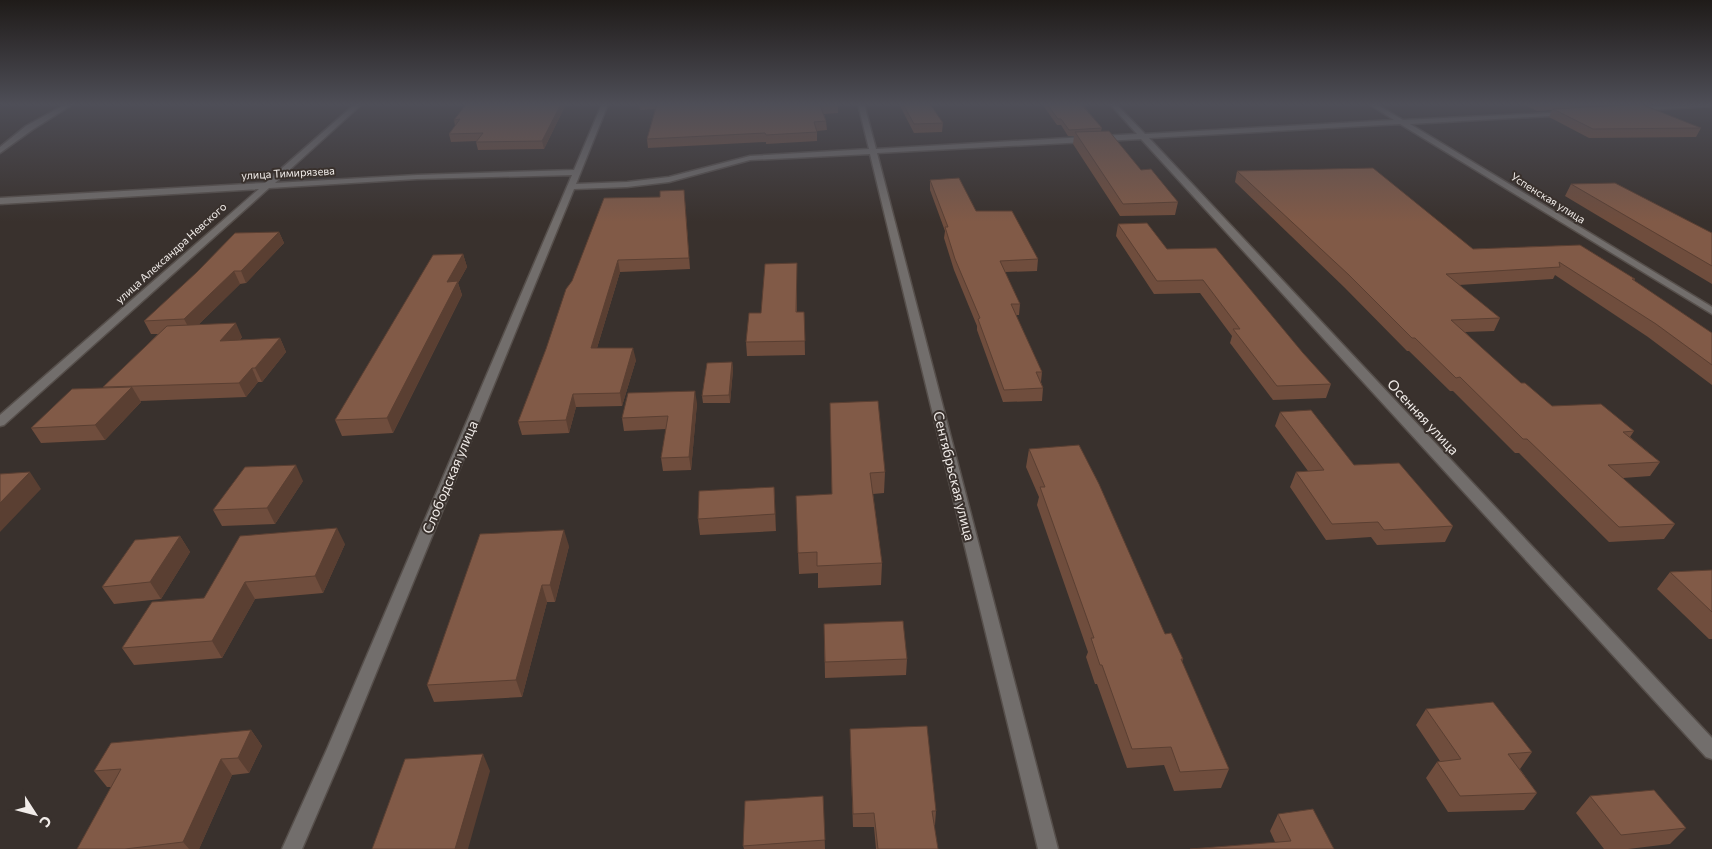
<svg xmlns="http://www.w3.org/2000/svg" width="1712" height="849" font-family="Commissioner,sans-serif">
	<style>
		.lines { fill: none; stroke-linecap: round; stroke-linejoin: round }
		.minor-casing { stroke: #564f4b; stroke-width: 3 }
		.minor { fill: #726e6c; fill-rule: evenodd }
		.wall { fill: #6f4d3d }
		.shaded-wall { fill: #5a3f32 }
		.building { fill: #815a47; stroke: #5a3f32 }
		.labels { text-anchor: middle; stroke-width: 4; stroke-linejoin: round; paint-order: stroke }
		.far-street-label { font-size: 11px; fill: #f1ece9; stroke: #39312d }
		.street-label { font-size: 14px; fill: #f1ece9; stroke: #39312d }
	</style>
	<rect width="100%" height="100%" fill="#39312d"/>
	<g class="lines">
		<g class="minor-casing">
			<path id="minor" d="M 66,104 L 73,104 L 32,130 L 0,153 L 0,147 L 26,126 Z
				M 355,104 L 362,104 L 275,183 L 417,175 L 574,170 L 602,104 L 608,104 L 576,184 L 627,182 L 669,177 L 750,156 L 869,149 L 858,104 L 864,104 L 876,149 L 1137,134 L 1110,104 L 1116,104 L 1145,134 L 1394,120 L 1369,104 L 1376,104 L 1403,120 L 1569,112 L 1570,113 L 1567,115 L 1410,124 L 1712,307 L 1712,314 L 1400,124 L 1149,138 L 1712,738 L 1712,759 L 1706,757 L 1141,139 L 877,153 L 1058,849 L 1038,849 L 870,154 L 750,160 L 669,182 L 627,187 L 574,189 L 345,749 L 302,849 L 282,849 L 327,749 L 572,175 L 417,179 L 269,188 L 4,425 L 0,426 L 0,415 L 259,189 L 0,204 L 0,198 L 265,183 Z
				M 1687,104 L 1712,104 L 1712,106 L 1635,111 L 1632,109 L 1635,107 Z"/>
		</g>
		<use href="#minor" class="minor"/>
	</g>
	<path class="wall" d="M 566,104 L 544,149 L 478,150 L 476,142 L 477,141 L 451,142 L 449,134 L 455,126 L 454,120 Z
		M 639,104 L 838,104 L 838,113 L 824,114 L 826,121 L 827,130 L 817,131 L 817,141 L 766,144 L 766,142 L 648,148 L 647,139 L 655,109 L 640,110 Z
		M 899,104 L 930,104 L 943,123 L 942,132 L 914,133 Z
		M 1042,104 L 1084,104 L 1084,106 L 1102,128 L 1101,131 L 1141,170 L 1178,202 L 1175,215 L 1120,216 L 1073,144 L 1074,136 L 1068,136 L 1061,125 L 1057,125 Z
		M 1523,104 L 1624,104 L 1624,105 L 1701,128 L 1696,137 L 1589,138 L 1549,117 L 1552,110 L 1537,111 Z
		M 1237,171 L 1473,249 L 1580,245 L 1635,279 L 1634,281 L 1712,333 L 1712,385 L 1648,337 L 1555,275 L 1553,279 L 1459,285 L 1500,318 L 1494,331 L 1465,332 L 1502,367 L 1521,383 L 1552,406 L 1634,431 L 1630,437 L 1660,462 L 1650,476 L 1623,478 L 1675,524 L 1664,539 L 1609,542 L 1519,453 L 1515,453 L 1453,391 L 1450,391 L 1409,351 L 1407,351 L 1344,287 L 1235,182 Z
		M 930,180 L 976,211 L 1038,259 L 1037,271 L 1005,272 L 1020,304 L 1019,315 L 1016,315 L 1042,372 L 1041,382 L 1043,388 L 1042,401 L 1003,402 L 977,330 L 977,326 L 954,270 L 944,238 L 945,231 L 930,190 Z
		M 1571,184 L 1712,233 L 1712,284 L 1565,196 Z
		M 685,201 L 690,269 L 620,272 L 597,348 L 636,360 L 622,406 L 576,407 L 569,433 L 522,435 L 518,422 L 572,281 Z
		M 1118,224 L 1167,249 L 1303,353 L 1331,384 L 1326,398 L 1273,400 L 1230,343 L 1232,336 L 1200,293 L 1154,294 L 1116,236 Z
		M 279,232 L 284,243 L 246,283 L 240,284 L 199,324 L 242,337 L 240,340 L 280,338 L 286,352 L 262,382 L 258,382 L 246,397 L 140,401 L 141,402 L 105,440 L 41,443 L 31,428 L 103,388 L 158,334 L 151,334 L 144,321 Z
		M 463,254 L 467,267 L 458,283 L 462,295 L 393,433 L 342,436 L 335,420 Z
		M 797,263 L 797,312 L 804,312 L 805,355 L 747,356 L 746,342 L 761,313 Z
		M 732,362 L 733,370 L 730,403 L 703,403 L 702,396 Z
		M 697,403 L 691,470 L 663,471 L 661,458 L 666,429 L 624,431 L 622,418 Z
		M 830,403 L 885,472 L 884,493 L 873,494 L 882,563 L 881,585 L 818,588 L 818,573 L 799,574 L 798,553 L 832,494 Z
		M 1280,412 L 1354,465 L 1453,526 L 1445,542 L 1377,545 L 1371,537 L 1326,540 L 1290,487 L 1296,472 L 1308,471 L 1275,426 Z
		M 1029,449 L 1165,634 L 1183,659 L 1182,662 L 1229,769 L 1221,788 L 1174,791 L 1164,765 L 1127,768 L 1097,684 L 1095,684 L 1086,657 L 1088,652 L 1037,505 L 1039,497 L 1026,467 Z
		M 303,481 L 275,524 L 222,526 L 213,510 Z
		M 774,487 L 776,531 L 700,535 L 698,519 Z
		M 180,536 L 190,552 L 161,599 L 114,604 L 102,587 Z
		M 345,544 L 323,593 L 255,599 L 222,658 L 134,665 L 122,648 L 204,598 Z
		M 569,546 L 555,602 L 547,602 L 522,697 L 434,702 L 427,685 Z
		M 1712,570 L 1712,639 L 1709,639 L 1657,589 L 1670,572 Z
		M 824,624 L 907,659 L 906,675 L 825,678 Z
		M 1426,709 L 1532,752 L 1520,769 L 1537,793 L 1524,810 L 1448,812 L 1426,778 L 1437,762 L 1440,761 L 1416,725 Z
		M 251,730 L 262,746 L 249,773 L 232,775 L 199,849 L 77,849 L 111,787 L 107,787 L 94,771 Z
		M 850,743 L 936,811 L 935,825 L 934,825 L 938,849 L 876,849 L 874,827 L 853,827 Z
		M 823,796 L 825,849 L 744,849 L 743,846 Z
		M 1590,796 L 1686,828 L 1670,844 L 1628,849 L 1604,849 L 1576,813 Z
		M 1278,814 L 1334,849 L 1275,842 L 1270,831 Z"/>
	<path class="shaded-wall" d="M 561,104 L 566,104 L 544,149 L 542,141 Z
		M 279,232 L 284,243 L 246,283 L 241,271 Z
		M 463,254 L 467,267 L 458,283 L 462,295 L 393,433 L 387,418 L 447,282 Z
		M 618,260 L 620,272 L 593,361 L 591,348 Z
		M 234,271 L 240,284 L 191,332 L 184,319 Z
		M 236,323 L 242,337 L 227,354 L 220,341 Z
		M 280,338 L 286,352 L 262,382 L 255,368 Z
		M 633,348 L 636,360 L 622,406 L 620,393 Z
		M 732,362 L 733,370 L 730,403 L 729,395 Z
		M 252,368 L 258,382 L 246,397 L 239,383 Z
		M 132,387 L 141,402 L 105,440 L 95,425 Z
		M 695,391 L 697,403 L 691,470 L 689,457 Z
		M 573,394 L 576,407 L 569,433 L 566,420 Z
		M 296,465 L 303,481 L 275,524 L 267,508 Z
		M 30,472 L 41,489 L 0,532 L 0,503 Z
		M 774,487 L 775,503 L 776,531 L 775,514 Z
		M 337,528 L 345,544 L 323,593 L 315,576 Z
		M 564,530 L 569,546 L 555,602 L 550,585 Z
		M 180,536 L 190,552 L 161,599 L 150,582 Z
		M 245,582 L 255,599 L 222,658 L 212,641 Z
		M 542,585 L 547,602 L 522,697 L 516,680 Z
		M 251,730 L 262,746 L 249,773 L 238,758 Z
		M 483,754 L 490,771 L 468,849 L 455,849 Z
		M 221,759 L 232,775 L 199,849 L 189,849 L 183,842 Z"/>
	<path class="building" d="M 466,104 L 561,104 L 542,141 L 476,142 L 483,133 L 449,134 L 460,119 L 454,120 Z
		M 657,104 L 838,104 L 820,105 L 826,121 L 814,122 L 817,132 L 766,135 L 765,133 L 647,139 Z
		M 903,104 L 930,104 L 943,123 L 914,124 Z
		M 1047,104 L 1081,104 L 1102,128 L 1069,130 L 1061,119 L 1058,119 Z
		M 1641,104 L 1701,128 L 1593,129 L 1553,109 Z
		M 1109,131 L 1141,170 L 1151,169 L 1178,202 L 1123,204 L 1075,132 Z
		M 1373,168 L 1473,249 L 1580,245 L 1635,279 L 1632,279 L 1712,333 L 1712,365 L 1656,324 L 1559,262 L 1560,267 L 1446,274 L 1500,318 L 1451,320 L 1521,383 L 1525,383 L 1552,406 L 1601,404 L 1634,431 L 1623,432 L 1660,462 L 1608,465 L 1675,524 L 1619,527 L 1527,439 L 1523,439 L 1460,377 L 1456,378 L 1415,338 L 1412,338 L 1349,275 L 1237,171 Z
		M 959,178 L 976,211 L 1012,211 L 1038,259 L 1000,261 L 1020,304 L 1011,304 L 1042,372 L 1036,372 L 1043,388 L 1004,390 L 978,319 L 980,318 L 955,259 L 945,227 L 948,227 L 930,180 Z
		M 1615,183 L 1712,233 L 1712,266 L 1571,184 Z
		M 684,190 L 689,258 L 618,260 L 591,348 L 633,348 L 620,393 L 573,394 L 566,420 L 518,422 L 546,349 L 566,289 L 572,281 L 604,198 L 660,197 L 660,191 Z
		M 1147,223 L 1167,249 L 1216,248 L 1303,353 L 1331,384 L 1277,386 L 1233,329 L 1240,329 L 1203,280 L 1157,281 L 1118,224 Z
		M 279,232 L 241,271 L 234,271 L 184,319 L 144,321 L 197,272 L 235,233 Z
		M 463,254 L 447,282 L 458,281 L 387,418 L 335,420 L 433,255 Z
		M 797,263 L 796,312 L 804,312 L 805,341 L 746,342 L 749,313 L 761,313 L 765,264 Z
		M 236,323 L 220,341 L 280,338 L 255,368 L 252,368 L 239,383 L 103,387 L 167,326 Z
		M 732,362 L 729,395 L 702,396 L 707,363 Z
		M 132,387 L 95,425 L 31,428 L 72,389 Z
		M 695,391 L 689,457 L 661,458 L 668,416 L 622,418 L 628,393 Z
		M 878,401 L 885,472 L 870,473 L 882,563 L 817,566 L 817,552 L 798,553 L 796,496 L 832,494 L 830,403 Z
		M 1311,410 L 1354,465 L 1399,463 L 1453,526 L 1384,530 L 1378,522 L 1332,524 L 1296,472 L 1324,470 L 1280,412 Z
		M 1079,445 L 1099,484 L 1165,634 L 1171,633 L 1183,659 L 1181,659 L 1229,769 L 1180,772 L 1171,747 L 1132,749 L 1102,665 L 1100,665 L 1091,638 L 1094,638 L 1040,487 L 1045,487 L 1029,449 Z
		M 296,465 L 267,508 L 213,510 L 245,467 Z
		M 30,472 L 0,503 L 0,474 Z
		M 774,487 L 775,514 L 698,519 L 699,491 Z
		M 337,528 L 315,576 L 245,582 L 212,641 L 122,648 L 152,602 L 204,598 L 240,536 Z
		M 564,530 L 550,585 L 542,585 L 516,680 L 427,685 L 480,534 Z
		M 180,536 L 150,582 L 102,587 L 135,540 Z
		M 1712,570 L 1712,612 L 1670,572 Z
		M 903,621 L 907,659 L 825,662 L 824,624 Z
		M 1493,702 L 1532,752 L 1508,754 L 1537,793 L 1460,796 L 1437,762 L 1461,759 L 1426,709 Z
		M 927,726 L 936,811 L 932,811 L 938,849 L 878,849 L 874,813 L 853,814 L 850,729 Z
		M 251,730 L 238,758 L 221,759 L 183,842 L 125,849 L 77,849 L 121,769 L 94,771 L 111,743 Z
		M 483,754 L 455,849 L 372,849 L 405,759 Z
		M 1654,790 L 1686,828 L 1621,835 L 1590,796 Z
		M 823,796 L 825,840 L 743,846 L 745,801 Z
		M 1313,809 L 1334,849 L 1190,849 L 1291,841 L 1278,814 Z"/>
	<linearGradient id="sky" x2="0" y2="1"><stop stop-color="#1f1b19"/><stop offset="0.47" stop-color="#4e4e57"/><stop offset="1" stop-color="#4e4e57" stop-opacity="0"/></linearGradient>
	<rect width="1712" height="222" fill="url(#sky)"/>
	<g class="labels">
		<g class="far-street-label">
			<text transform="translate(288 173) rotate(-3)" y="4">улица Тимирязева</text>
			<text transform="translate(1548 198) rotate(32)" y="4">Успенская улица</text>
			<text transform="translate(171 253) rotate(-42)" y="4">улица Александра Невского</text>
		</g>
		<g class="street-label">
			<text transform="translate(1423 417) rotate(47)" y="5">Осенняя улица</text>
			<text transform="translate(954 476) rotate(76)" y="5">Сентябрьская улица</text>
			<text transform="translate(450 477) rotate(-67)" y="5">Слободская улица</text>
		</g>
	</g>
	<g transform="translate(35 814) rotate(126)" stroke="#39312d" stroke-width="4" paint-order="stroke">
	<path d="M0-4L9 19L0 12L-9 19Z" fill="#f1ece9"/>
	<text y="-8" font-size="14" font-weight="bold" text-anchor="middle" fill="#f1ece9">С</text>
	</g>
</svg>
